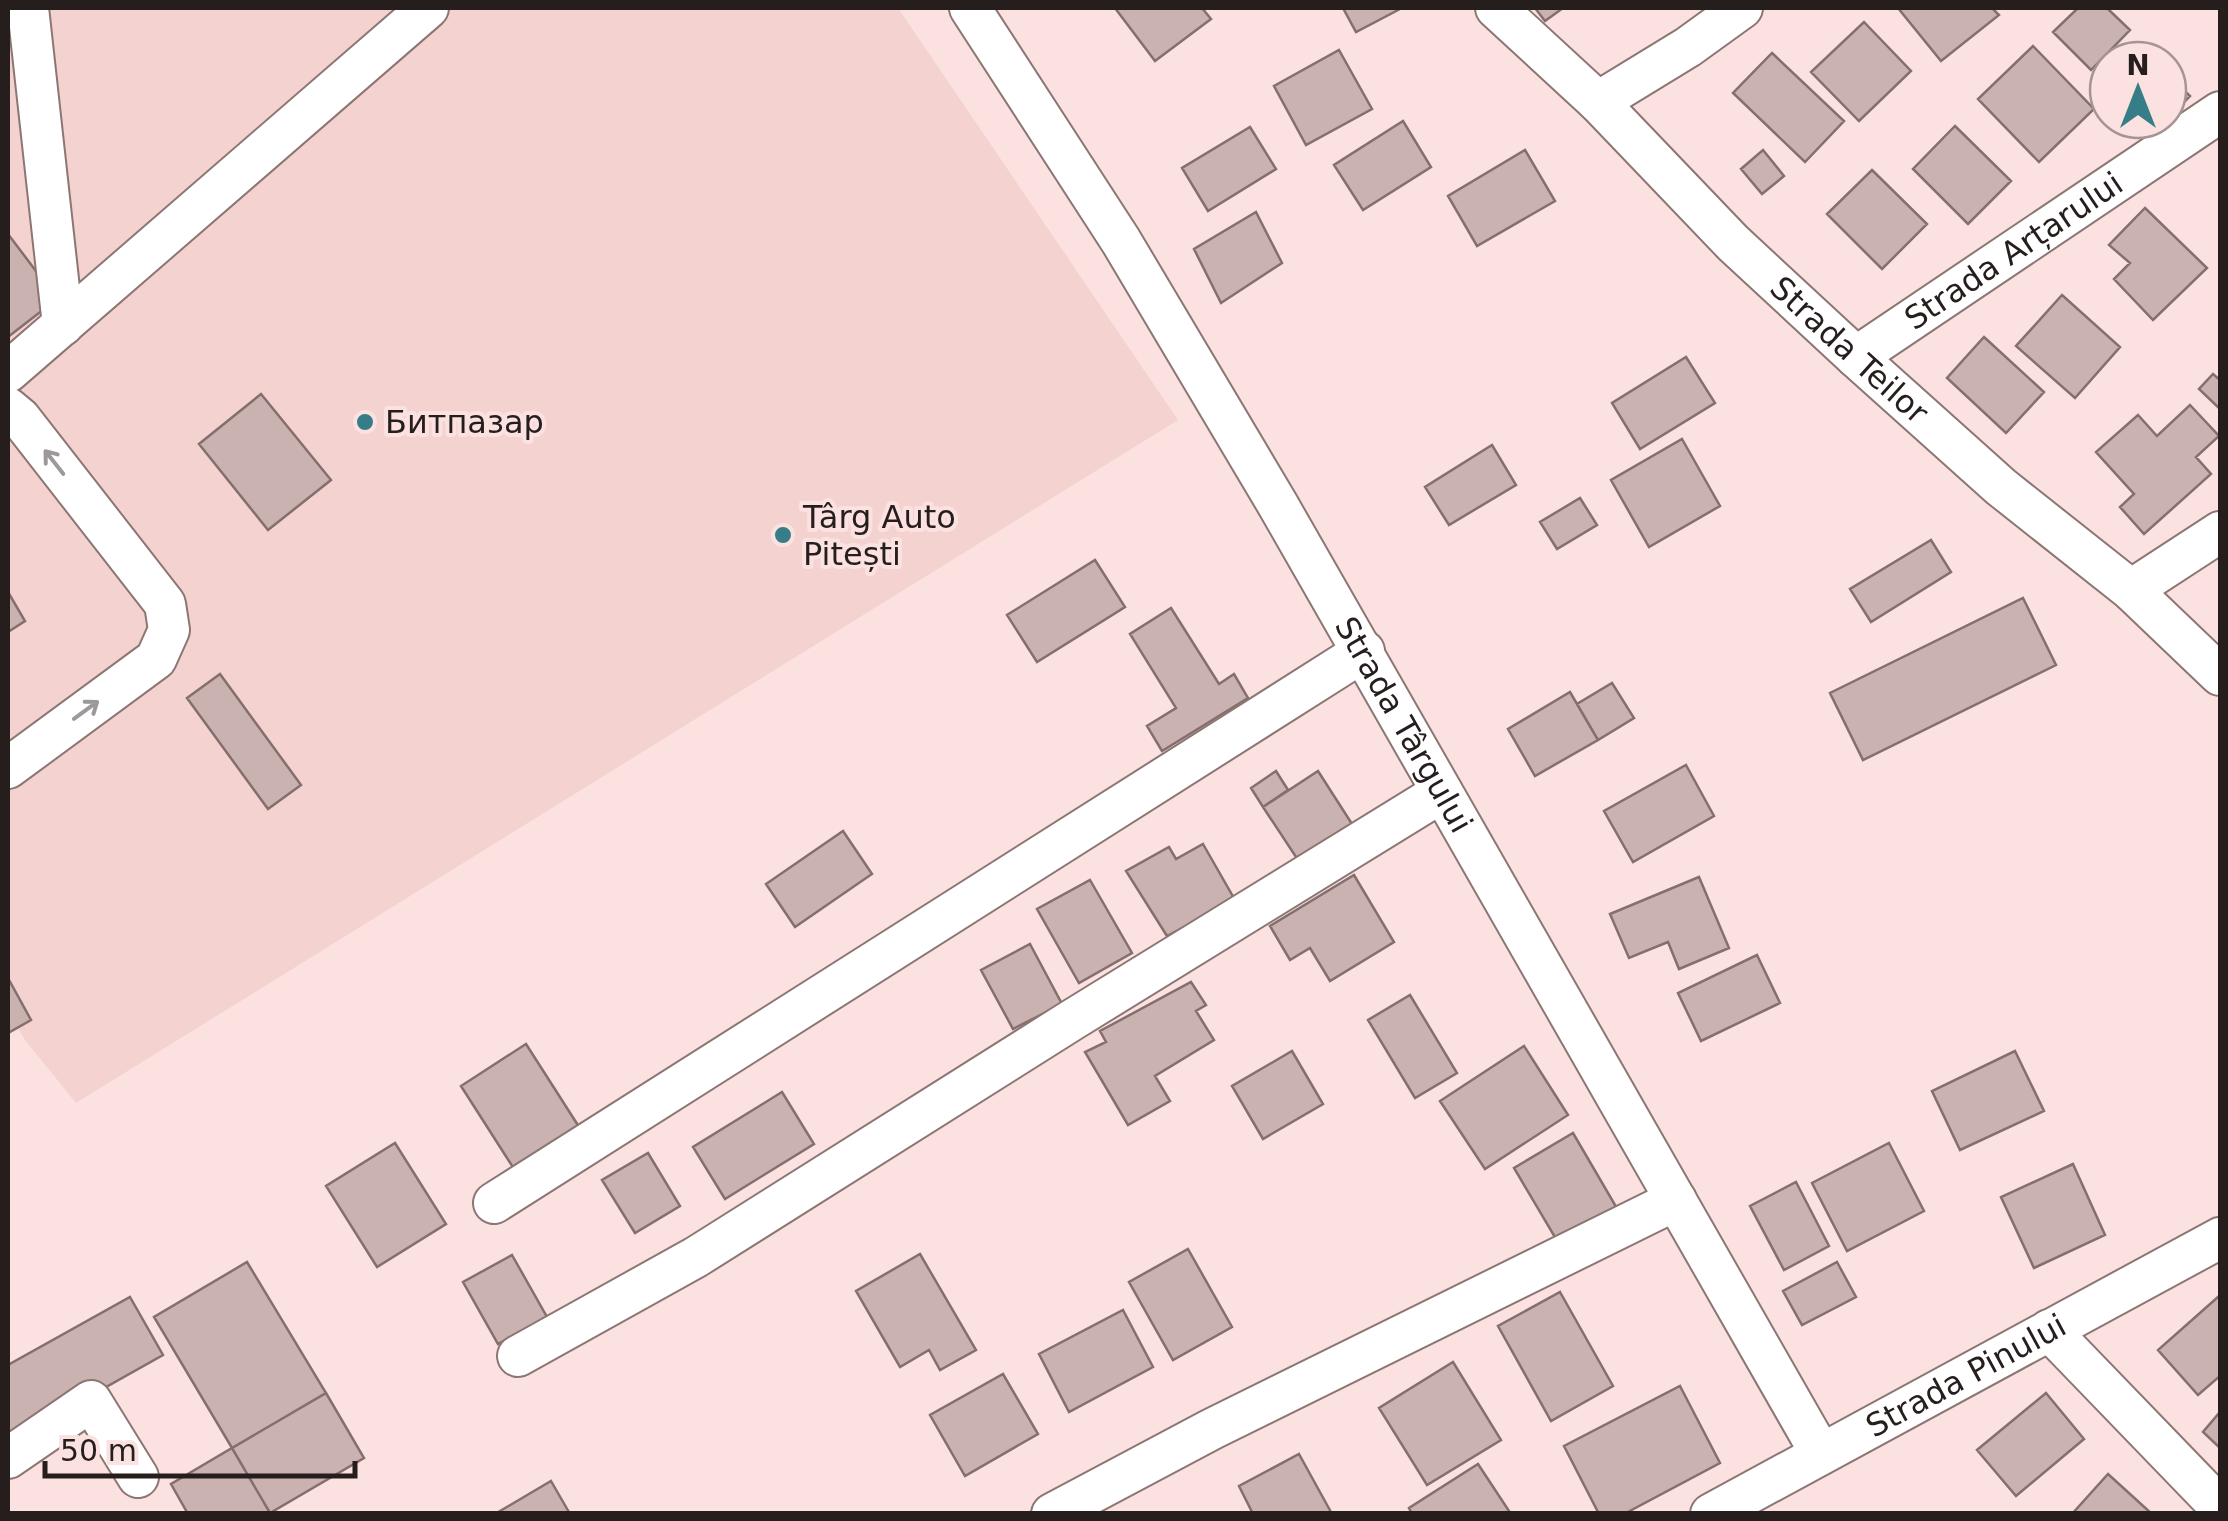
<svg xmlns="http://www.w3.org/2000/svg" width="2228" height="1521" font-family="'DejaVu Sans',sans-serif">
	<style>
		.built { fill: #f3d2cf }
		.building { fill: #cab2b0; stroke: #856f6e; stroke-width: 2.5 }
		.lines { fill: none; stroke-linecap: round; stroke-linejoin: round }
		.minor-casing { stroke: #8c7674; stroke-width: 44 }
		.minor { stroke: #fff; stroke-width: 40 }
		.oneway { stroke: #9d9999 }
		.poi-dot { fill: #367d87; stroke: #fbe2e0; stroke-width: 4 }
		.labels { text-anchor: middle; stroke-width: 8; stroke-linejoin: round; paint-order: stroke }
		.street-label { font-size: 32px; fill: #261d1d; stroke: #fbe2e0 }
		.poi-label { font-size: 32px; fill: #261d1d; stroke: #fbe2e0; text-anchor: start }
	</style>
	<rect width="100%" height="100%" fill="#fbe2e0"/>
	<path class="built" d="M 8,8 L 898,8 L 1178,420 L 76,1103 L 25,1040 L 8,1011 Z"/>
	<path class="building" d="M 1115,8 L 1202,8 L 1211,19 L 1155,61 Z
		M 1343,8 L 1402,8 L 1356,32 Z
		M 1535,8 L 1563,8 L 1545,21 Z
		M 1898,8 L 1992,8 L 1999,15 L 1941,61 Z
		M 2078,8 L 2107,8 L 2130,30 L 2091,70 L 2053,32 Z
		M 1864,22 L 1911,71 L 1859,121 L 1811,72 Z
		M 2033,46 L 2094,109 L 2039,162 L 1978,99 Z
		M 1339,50 L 1372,109 L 1306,145 L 1274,86 Z
		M 1772,53 L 1844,121 L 1805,162 L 1733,93 Z
		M 2168,75 L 2190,96 L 2168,119 Z
		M 1403,121 L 1431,167 L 1363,210 L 1334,165 Z
		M 1955,126 L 2011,181 L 1968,224 L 1913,169 Z
		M 1250,127 L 1276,169 L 1208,211 L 1182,168 Z
		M 1525,150 L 1555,201 L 1477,246 L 1448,196 Z
		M 1763,150 L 1784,176 L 1762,194 L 1741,169 Z
		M 1872,170 L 1927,224 L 1882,269 L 1827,214 Z
		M 2145,208 L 2207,268 L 2153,320 L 2114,279 L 2130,263 L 2109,245 Z
		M 1256,212 L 1282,263 L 1221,303 L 1194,249 Z
		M 8,234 L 57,299 L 8,337 Z
		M 2062,295 L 2120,347 L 2075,398 L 2016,346 Z
		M 1984,337 L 2044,392 L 2006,433 L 1947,378 Z
		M 1686,357 L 1715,403 L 1640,449 L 1612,403 Z
		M 2213,374 L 2220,380 L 2220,409 L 2199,389 Z
		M 261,394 L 331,480 L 268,530 L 199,444 Z
		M 2190,405 L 2219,436 L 2196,457 L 2211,474 L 2144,534 L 2120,507 L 2134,494 L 2096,452 L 2138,415 L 2157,436 Z
		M 1682,439 L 1720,506 L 1649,547 L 1611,480 Z
		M 1492,445 L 1516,485 L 1449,525 L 1425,487 Z
		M 1580,498 L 1597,525 L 1557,549 L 1540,522 Z
		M 1931,540 L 1951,572 L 1871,622 L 1850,589 Z
		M 1095,560 L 1125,607 L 1037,662 L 1007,615 Z
		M 8,592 L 25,621 L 8,632 Z
		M 2023,598 L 2056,665 L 1863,760 L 1830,693 Z
		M 1171,608 L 1219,684 L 1234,674 L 1248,698 L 1162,751 L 1147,726 L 1176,708 L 1130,634 Z
		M 220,674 L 301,785 L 268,809 L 187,698 Z
		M 1612,683 L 1634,718 L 1598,740 L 1577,704 Z
		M 1570,692 L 1598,740 L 1535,776 L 1508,729 Z
		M 1686,765 L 1714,816 L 1633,862 L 1604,811 Z
		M 1276,771 L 1288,790 L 1263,807 L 1251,788 Z
		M 1318,771 L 1352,824 L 1298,860 L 1263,807 Z
		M 843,831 L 872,874 L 795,927 L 766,884 Z
		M 1203,844 L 1235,900 L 1167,936 L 1126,871 L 1169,847 L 1176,859 Z
		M 1354,875 L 1394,942 L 1330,981 L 1310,948 L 1290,960 L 1270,926 Z
		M 1699,877 L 1729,948 L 1679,969 L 1668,942 L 1629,958 L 1610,914 Z
		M 1090,880 L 1132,953 L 1079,983 L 1037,909 Z
		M 1030,944 L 1062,1004 L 1013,1029 L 981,970 Z
		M 1757,955 L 1780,1003 L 1701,1041 L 1678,993 Z
		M 8,978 L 31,1020 L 8,1033 Z
		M 1191,982 L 1206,1005 L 1196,1011 L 1214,1040 L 1155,1076 L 1170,1101 L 1128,1125 L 1085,1052 L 1106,1042 L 1100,1031 Z
		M 1410,995 L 1457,1073 L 1415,1098 L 1368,1020 Z
		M 526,1044 L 581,1130 L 516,1172 L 461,1086 Z
		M 1524,1046 L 1568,1115 L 1485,1169 L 1440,1101 Z
		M 1292,1051 L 1323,1104 L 1263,1139 L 1232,1086 Z
		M 2015,1051 L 2044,1111 L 1960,1150 L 1932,1091 Z
		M 782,1092 L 814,1144 L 725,1199 L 693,1147 Z
		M 1573,1133 L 1618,1210 L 1559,1244 L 1514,1168 Z
		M 395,1143 L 446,1224 L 377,1267 L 326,1186 Z
		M 1889,1143 L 1924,1211 L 1847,1251 L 1812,1183 Z
		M 648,1153 L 680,1206 L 635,1233 L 602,1180 Z
		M 2073,1164 L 2105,1235 L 2034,1268 L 2001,1197 Z
		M 1796,1182 L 1829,1246 L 1784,1270 L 1750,1206 Z
		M 1188,1249 L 1232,1327 L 1173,1360 L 1129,1282 Z
		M 920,1254 L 976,1350 L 940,1370 L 929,1350 L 900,1367 L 856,1291 Z
		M 512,1255 L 547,1317 L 498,1344 L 463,1282 Z
		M 247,1262 L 326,1393 L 232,1448 L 154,1317 Z
		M 1837,1262 L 1856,1297 L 1802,1325 L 1783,1291 Z
		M 1560,1292 L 1613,1386 L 1551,1421 L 1498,1326 Z
		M 130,1297 L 163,1355 L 8,1442 L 8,1365 Z
		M 2218,1297 L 2220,1300 L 2220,1376 L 2198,1395 L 2158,1350 Z
		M 1123,1310 L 1153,1367 L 1069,1412 L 1039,1354 Z
		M 1453,1362 L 1501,1440 L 1427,1485 L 1379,1408 Z
		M 1003,1374 L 1038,1434 L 965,1476 L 930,1415 Z
		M 1680,1386 L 1720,1463 L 1624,1514 L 1599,1514 L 1564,1446 Z
		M 326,1393 L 364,1458 L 270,1513 L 232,1448 Z
		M 2046,1393 L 2084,1439 L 2016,1496 L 1977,1450 Z
		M 2220,1412 L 2220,1448 L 2203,1432 Z
		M 232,1448 L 270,1513 L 188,1514 L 171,1484 Z
		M 1299,1454 L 1332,1514 L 1253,1514 L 1239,1486 Z
		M 1478,1464 L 1511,1514 L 1412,1514 L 1409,1508 Z
		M 2108,1474 L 2152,1514 L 2072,1514 Z
		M 551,1481 L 570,1514 L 495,1514 Z"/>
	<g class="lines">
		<g class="minor-casing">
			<g id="minor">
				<path d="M 28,8 L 63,325"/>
				<path id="s1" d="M 970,8 L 1121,241 L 1278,505 L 1821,1454"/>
				<path id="s2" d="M 1496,8 L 1598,102 L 1733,243 L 1856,357 L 2001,487 L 2131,590 L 2220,675"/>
				<path d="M 1598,102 L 1688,47 L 1742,8"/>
				<path id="s3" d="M 1856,357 L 2220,112"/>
				<path d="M 8,372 L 428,8"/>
				<path d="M 8,408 L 20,418 L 165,604 L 169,630 L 156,659 L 8,768"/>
				<path d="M 2131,590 L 2220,532"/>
				<path d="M 494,1203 L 1364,651"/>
				<path d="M 2049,1330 L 2220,1507"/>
				<path d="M 518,1356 L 696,1257 L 1072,1020 L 1442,792"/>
				<path d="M 8,1458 L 91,1401 L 138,1477"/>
				<path d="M 1052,1514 L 1212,1429 L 1676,1200"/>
				<path id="s4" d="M 1711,1514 L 2220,1238"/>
			</g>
		</g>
		<use href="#minor" class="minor"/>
	</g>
	<defs><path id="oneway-shaft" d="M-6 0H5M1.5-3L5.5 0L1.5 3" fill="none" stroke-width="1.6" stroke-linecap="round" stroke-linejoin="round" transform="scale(2.5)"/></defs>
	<g class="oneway">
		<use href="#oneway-shaft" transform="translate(54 462) rotate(-128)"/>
		<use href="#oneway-shaft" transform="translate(86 710) rotate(-36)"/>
	</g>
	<g class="poi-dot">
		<circle cx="365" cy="422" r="10"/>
		<circle cx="783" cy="535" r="10"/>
	</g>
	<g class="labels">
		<g class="street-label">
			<text dy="11" stroke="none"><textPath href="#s3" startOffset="190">Strada Arțarului</textPath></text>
			<text dy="11" stroke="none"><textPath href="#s2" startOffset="492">Strada Teilor</textPath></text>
			<text dy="11" stroke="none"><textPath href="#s1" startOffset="838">Strada Târgului</textPath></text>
			<text dy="11" stroke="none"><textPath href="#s4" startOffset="290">Strada Pinului</textPath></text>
		</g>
		<g class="poi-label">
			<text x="385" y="433">Битпазар</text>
			<text x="803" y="528">Târg Auto<tspan x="803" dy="37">Pitești</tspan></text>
		</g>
	</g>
	<rect width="2228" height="1521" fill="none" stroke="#261d1d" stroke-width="20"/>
	<g transform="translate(2138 90)"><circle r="48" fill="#fbe2e0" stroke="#a69392" stroke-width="2.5"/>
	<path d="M0-8L18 38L0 25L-18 38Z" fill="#367d87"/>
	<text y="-15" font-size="28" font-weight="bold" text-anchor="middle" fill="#261d1d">N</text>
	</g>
	<path d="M45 1461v15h310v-15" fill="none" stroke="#261d1d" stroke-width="5"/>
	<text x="60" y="1461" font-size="30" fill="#261d1d" stroke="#fbe2e0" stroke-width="8" paint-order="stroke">50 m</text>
</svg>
